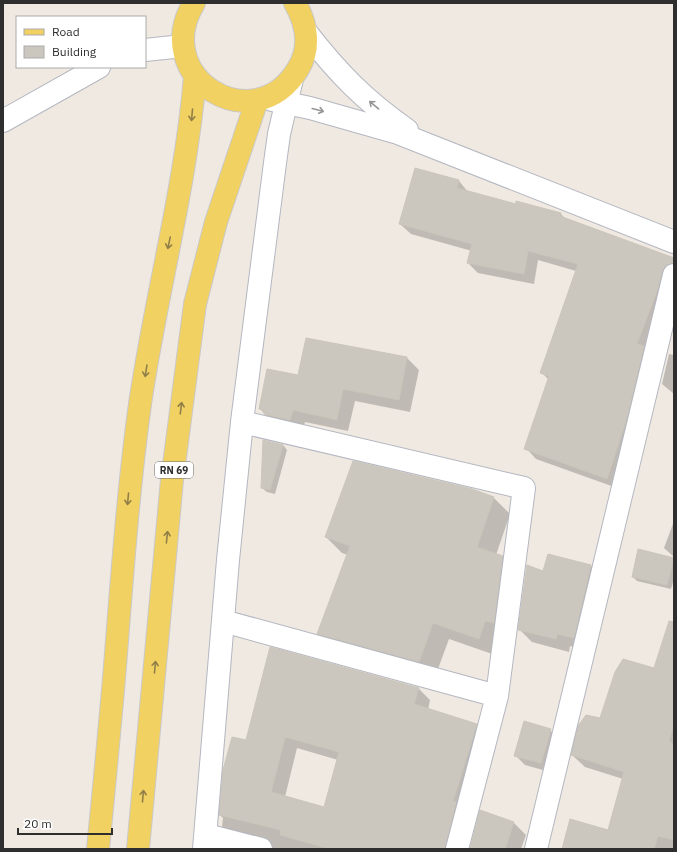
<svg xmlns="http://www.w3.org/2000/svg" width="677" height="852" font-family="'IBM Plex Sans',sans-serif">
	<style>
		.shadow { fill: #0003; fill-rule: evenodd }
		.building { fill: #cbc7bf; stroke: #cbc5ba; fill-rule: evenodd }
		.lines { fill: none; stroke-linecap: round; stroke-linejoin: round }
		.minor-casing { stroke: #b4b7c1; stroke-width: 24 }
		.primary-casing { stroke: #c9c9c9; stroke-width: 24 }
		.minor { stroke: #fff; stroke-width: 22 }
		.primary { stroke: #f2d163; stroke-width: 22 }
		.oneway { stroke: #969696 }
		.oneway2 { stroke: #908048 }
		.labels { text-anchor: middle; stroke-width: 4; stroke-linejoin: round; paint-order: stroke }
		.shield { fill: #fff; stroke: #6d6d6d; stroke-width: 1 }
		.shield-label { font-size: 10px; font-weight: bold; fill: #2e2e2e }
	</style>
	<rect width="100%" height="100%" fill="#efe9e1"/>
	<path class="shadow" d="M 459,181 L 468,192 L 516,205 L 561,214 L 565,219 L 674,259 L 674,279 L 617,488 L 536,459 L 526,448 L 549,380 L 541,372 L 576,271 L 538,260 L 534,284 L 478,273 L 468,263 L 472,251 L 411,234 L 400,224 ZM 671,262 L 673,265 L 665,264 Z
		M 669,354 L 674,355 L 674,394 L 662,384 Z
		M 407,358 L 419,370 L 410,412 L 355,401 L 348,431 L 305,422 L 302,432 L 277,426 L 260,409 L 299,376 Z
		M 283,445 L 287,450 L 275,494 L 267,492 L 262,488 Z
		M 471,490 L 494,498 L 510,514 L 496,555 L 502,557 L 518,573 L 495,655 L 449,639 L 435,677 L 335,650 L 318,634 L 348,555 L 342,553 L 326,537 Z
		M 674,521 L 674,557 L 664,548 Z
		M 548,555 L 591,566 L 604,579 L 587,651 L 570,646 L 569,652 L 532,642 L 519,629 L 544,572 Z
		M 673,559 L 674,579 L 671,589 L 637,581 L 633,577 Z
		M 674,676 L 674,849 L 563,849 L 608,831 L 623,779 L 585,767 L 572,755 L 601,720 Z
		M 418,688 L 430,700 L 428,710 L 476,725 L 488,737 L 459,849 L 274,849 L 234,838 L 222,826 L 223,818 L 220,815 L 247,742 ZM 297,748 L 338,760 L 325,808 L 285,797 Z
		M 550,730 L 559,739 L 550,772 L 525,765 L 516,756 Z
		M 481,811 L 514,823 L 526,835 L 521,849 L 471,849 Z"/>
	<path class="building" d="M 415,168 L 459,180 L 457,188 L 516,204 L 516,201 L 561,213 L 560,216 L 674,258 L 674,263 L 665,266 L 662,272 L 657,291 L 637,344 L 644,346 L 628,415 L 607,479 L 524,449 L 549,376 L 540,373 L 578,264 L 528,251 L 524,274 L 467,263 L 472,244 L 399,224 Z
		M 306,338 L 407,357 L 399,400 L 343,389 L 337,420 L 293,410 L 290,420 L 264,414 L 264,410 L 259,409 L 267,369 L 298,375 Z
		M 263,440 L 283,445 L 270,490 L 261,488 Z
		M 353,461 L 472,489 L 494,497 L 477,547 L 503,556 L 494,623 L 485,621 L 479,639 L 433,623 L 419,662 L 317,634 L 350,546 L 325,537 Z
		M 638,549 L 674,558 L 667,585 L 632,577 Z
		M 548,554 L 591,565 L 574,638 L 557,634 L 556,639 L 518,630 L 527,565 L 543,571 Z
		M 669,621 L 674,622 L 674,724 L 669,741 L 674,745 L 674,840 L 658,836 L 654,849 L 562,849 L 570,819 L 608,830 L 624,772 L 571,755 L 578,726 L 586,715 L 600,718 L 615,672 L 623,659 L 654,668 Z
		M 270,647 L 419,688 L 414,704 L 477,724 L 453,801 L 456,802 L 445,849 L 330,849 L 280,835 L 281,830 L 219,815 L 223,770 L 232,737 L 246,740 ZM 285,737 L 339,752 L 324,807 L 271,792 Z
		M 524,721 L 551,729 L 541,763 L 514,756 Z
		M 480,810 L 514,822 L 505,849 L 470,849 Z"/>
	<g class="lines">
		<g class="minor-casing">
			<path id="minor" d="M 306,32 C 338,73 364,100 407,130
				M 145,50 L 183,46
				M 272,100 L 310,108 L 398,133 L 674,242
				M 3,121 L 99,67
				M 242,422 L 524,488 L 497,696 L 457,849
				M 223,621 L 497,696
				M 206,835 L 261,849
				M 204,849 L 228,560 L 242,422 L 275,163 L 279,134 L 292,79
				M 536,849 L 674,275"/>
		</g>
		<g class="primary-casing">
			<path id="primary" d="M 194,3 C 149,77 254,142 298,69 C 311,48 307,24 295,3
				M 98,849 C 104,788 110,727 115,666 C 122,578 128,491 140,404 C 156,294 186,187 195,76
				M 138,849 L 172,480 L 195,304 L 216,222 L 257,100"/>
		</g>
		<use href="#minor" class="minor"/>
		<use href="#primary" class="primary"/>
	</g>
	<defs><path id="oneway-shaft" d="M-6 0H5M1.5-3L5.5 0L1.5 3" fill="none" stroke-width="1.6" stroke-linecap="round" stroke-linejoin="round"/></defs>
	<g class="oneway">
		<use href="#oneway-shaft" transform="translate(374 105) rotate(-140)"/>
		<use href="#oneway-shaft" transform="translate(318 110) rotate(15)"/>
	</g>
	<g class="oneway2">
		<use href="#oneway-shaft" transform="translate(192 115) rotate(95)"/>
		<use href="#oneway-shaft" transform="translate(169 243) rotate(102)"/>
		<use href="#oneway-shaft" transform="translate(146 371) rotate(99)"/>
		<use href="#oneway-shaft" transform="translate(181 408) rotate(-83)"/>
		<use href="#oneway-shaft" transform="translate(128 499) rotate(95)"/>
		<use href="#oneway-shaft" transform="translate(167 537) rotate(-84)"/>
		<use href="#oneway-shaft" transform="translate(155 667) rotate(-85)"/>
		<use href="#oneway-shaft" transform="translate(143 796) rotate(-85)"/>
	</g>
	<g class="labels">
		<rect class="shield" x="155" y="462" width="38" height="16" rx="3"/>
		<g class="shield-label">
			<text x="174" y="474">RN 69</text>
		</g>
	</g>
	<rect width="677" height="852" fill="none" stroke="#2e2e2e" stroke-width="8"/>
	<rect x="16" y="16" width="130" height="52" fill="#ffffff" stroke="#ababab"/>
	<rect x="24" y="29" width="20" height="6" fill="#f2d163" stroke="#ababab"/>
	<text x="52" y="36" font-size="12" fill="#2e2e2e">Road</text>
	<rect x="24" y="46" width="20" height="12" fill="#cbc7bf" stroke="#ababab"/>
	<text x="52" y="56" font-size="12" fill="#2e2e2e">Building</text>
	<path d="M18 828v6h94v-6" fill="none" stroke="#2e2e2e" stroke-width="2"/>
	<text x="24" y="828" font-size="12" fill="#2e2e2e" stroke="#ffffff" stroke-width="3" paint-order="stroke">20 m</text>
</svg>
